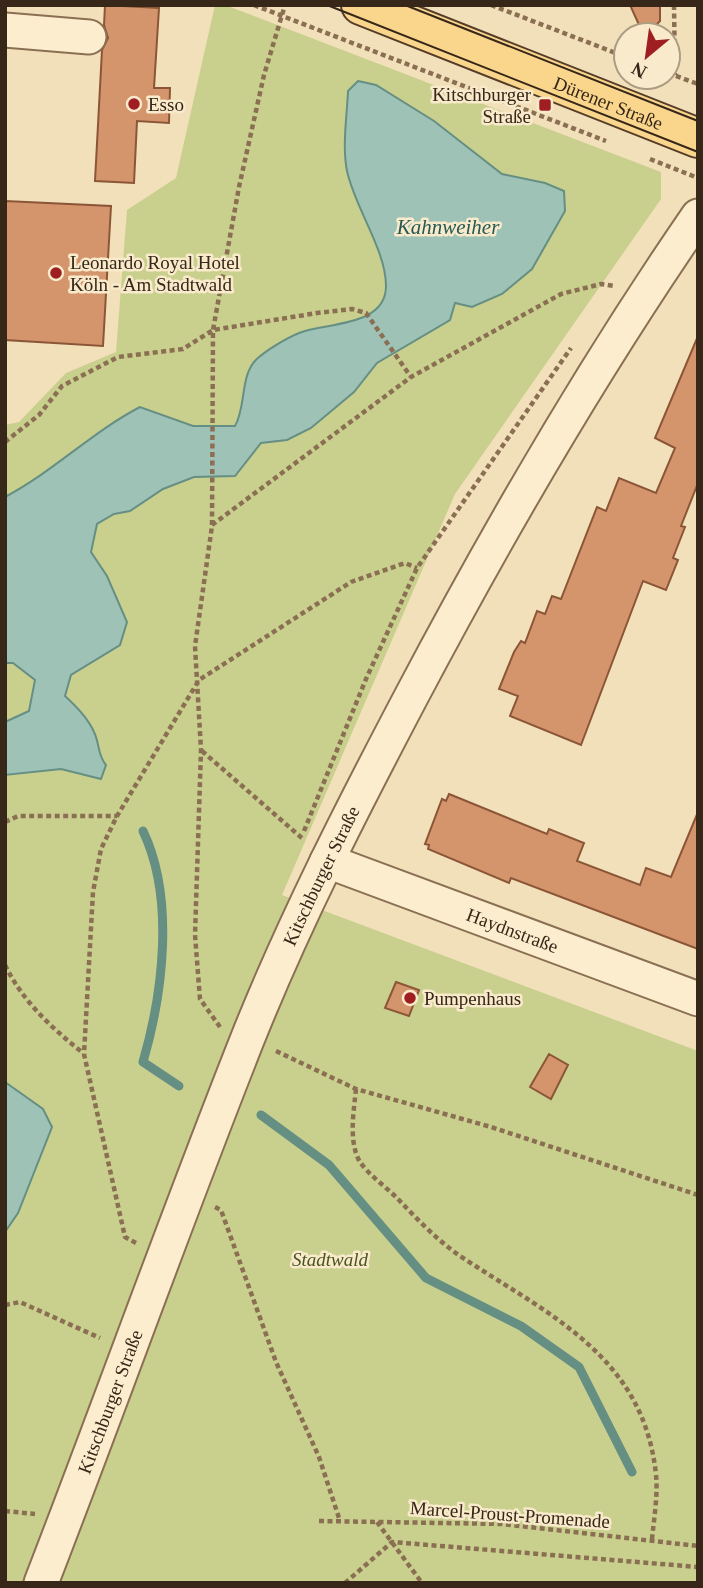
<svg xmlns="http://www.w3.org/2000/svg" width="703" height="1588" font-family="'Times New Roman',serif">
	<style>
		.green { fill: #c9d08e }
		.water { fill: #9fc2b7; stroke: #668f84; stroke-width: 2 }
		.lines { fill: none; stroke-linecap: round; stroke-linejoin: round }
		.stream { stroke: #668f84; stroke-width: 9 }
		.building { fill: #d4956c; stroke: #8b5637; stroke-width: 2 }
		.minor-casing { stroke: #8a6f53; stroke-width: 37 }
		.major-casing { stroke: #563d28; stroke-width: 42 }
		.path { stroke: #8a6f53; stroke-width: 4.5; stroke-dasharray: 5 3.5; stroke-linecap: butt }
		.minor { stroke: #fcedce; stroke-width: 33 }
		.major { stroke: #fad68d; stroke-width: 38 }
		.tram { stroke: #372719; stroke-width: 2 }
		.poi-dot { fill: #9e1e21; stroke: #f8eaca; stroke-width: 2.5 }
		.labels { text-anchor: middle; stroke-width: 5; stroke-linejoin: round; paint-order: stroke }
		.poi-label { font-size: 19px; fill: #372719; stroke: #f8eaca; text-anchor: start }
		.street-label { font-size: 19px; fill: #372719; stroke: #f8eaca }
		.park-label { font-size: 19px; font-style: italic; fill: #49551e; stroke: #f8eaca }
		.water-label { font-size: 21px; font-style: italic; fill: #275954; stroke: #f8eaca }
	</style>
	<rect width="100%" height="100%" fill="#f2e0ba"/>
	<path class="green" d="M 215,5 L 225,5 L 661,172 L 661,199 L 455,494 L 282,895 L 698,1051 L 698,1583 L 5,1583 L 5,425 L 19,422 L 66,373 L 116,352 L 127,210 L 176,178 Z"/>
	<path class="water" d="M 358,81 L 376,85 L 434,121 L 502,174 L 545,183 L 564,191 L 565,211 L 532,269 L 502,294 L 472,307 L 455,303 L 450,320 L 377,363 L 354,392 L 311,428 L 287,440 L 261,443 L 235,476 L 194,477 L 163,489 L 130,511 L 114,514 L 97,524 L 91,552 L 107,576 L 127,622 L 120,645 L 71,675 L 65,696 C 76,706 88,718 94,732 C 100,744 97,754 106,765 L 101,779 L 61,769 L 5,775 L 5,722 L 29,711 L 35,680 L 13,663 L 5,663 L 5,497 C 54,471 92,432 140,407 L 193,426 L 235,426 C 247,405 239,373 259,357 C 270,348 291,335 305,331 C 331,323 386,325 386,286 C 386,250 355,208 347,171 C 342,146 347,116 348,91 Z
		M 5,1082 L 43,1109 L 52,1127 L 18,1213 L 5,1232 Z"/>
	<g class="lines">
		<path class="stream" d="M 143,831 C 175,898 163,993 143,1062 L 179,1086
			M 261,1115 L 329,1165 L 426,1278 L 521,1326 L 579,1367 L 632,1472"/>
	</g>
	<path class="building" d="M 105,5 L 159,8 L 154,88 L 170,88 L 169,123 L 137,121 L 134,183 L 95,181 L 102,50 L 108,38 L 104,25 Z
		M 630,5 L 660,5 L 660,21 L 652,29 L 640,27 Z
		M 5,201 L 111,206 L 103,346 L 5,340 Z
		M 698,336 L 698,483 L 681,526 L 685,527 L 673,558 L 678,560 L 666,590 L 643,581 L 581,745 L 510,716 L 518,696 L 499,689 L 514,652 L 521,641 L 525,643 L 537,611 L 545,614 L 552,596 L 561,599 L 597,507 L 606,511 L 619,478 L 656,493 L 675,448 L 655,438 Z
		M 449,794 L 547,834 L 549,829 L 584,843 L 577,861 L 640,885 L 646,868 L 671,877 L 698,812 L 698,949 L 511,878 L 509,883 L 428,849 L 429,845 L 425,844 L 442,799 L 446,801 Z
		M 396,982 L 419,990 L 409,1016 L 385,1008 Z
		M 549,1054 L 568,1065 L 551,1099 L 530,1087 Z"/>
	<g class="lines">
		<g class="minor-casing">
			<g id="minor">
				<path d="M 5,30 L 89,37"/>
				<path id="s1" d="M 327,861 L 698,999"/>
				<path id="s2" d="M 41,1583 C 111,1402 176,1219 247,1040 C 294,922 353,807 412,695 C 499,530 592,370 698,216"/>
			</g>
		</g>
		<g class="major-casing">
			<g id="major">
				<path id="s3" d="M 361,5 L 698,138"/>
			</g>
		</g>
		<path class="path" d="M 254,5 L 606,141
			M 491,5 L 626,57
			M 674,5 L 675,75
			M 668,73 L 698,84
			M 650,159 L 698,178
			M 5,442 L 39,415 L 62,386 L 118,357 L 183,349 L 213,330 L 317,313 L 352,309 L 366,313 L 411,377
			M 212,525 L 411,377 L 561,294 L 601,284 L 614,286
			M 202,751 L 303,839
			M 5,822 L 18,816 L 117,816
			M 304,831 L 366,679 L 417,568 L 571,348
			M 5,965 C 23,1002 52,1028 83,1053
			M 220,1027 L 200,999 L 195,935 L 201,750 L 195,646 L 212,526 L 213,330 L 239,187 L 264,75 L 285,5
			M 276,1051 L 356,1089 L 491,1127 L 698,1195
			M 356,1089 C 354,1110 348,1142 360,1162 C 369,1175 386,1187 398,1199 C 417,1219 437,1240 460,1256 C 549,1315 644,1356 656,1475 C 658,1496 654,1518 652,1539
			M 215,1207 L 221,1210 L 276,1362 L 319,1457 L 340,1521
			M 136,1243 L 125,1237 L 84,1054 L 93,892 L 101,849 L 117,816 L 199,680 L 351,582 L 405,563 L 417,568
			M 5,1305 L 20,1302 L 100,1338
			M 5,1511 L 35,1514
			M 319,1521 L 502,1524 L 698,1546
			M 377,1522 L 422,1583
			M 345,1583 L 392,1542 L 698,1567"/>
		<use href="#minor" class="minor"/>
		<use href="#major" class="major"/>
		<path class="tram" d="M 327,5 L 698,152
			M 405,5 L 698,121"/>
	</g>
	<g class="poi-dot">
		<circle cx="134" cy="104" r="7"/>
		<rect x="538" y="98" width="14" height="14" rx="3.5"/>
		<circle cx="56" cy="273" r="7"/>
		<circle cx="410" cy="998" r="7"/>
	</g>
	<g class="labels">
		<g class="poi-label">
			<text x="531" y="101" text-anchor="end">Kitschburger<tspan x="531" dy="22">Straße</tspan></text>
			<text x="148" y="111">Esso</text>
			<text x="70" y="269">Leonardo Royal Hotel<tspan x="70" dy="22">Köln - Am Stadtwald</tspan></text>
			<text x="424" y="1005">Pumpenhaus</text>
		</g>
		<g class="street-label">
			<text dy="7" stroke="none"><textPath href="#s3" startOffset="266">Dürener Straße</textPath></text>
			<text dy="7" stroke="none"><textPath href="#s2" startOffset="761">Kitschburger Straße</textPath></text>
			<text dy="7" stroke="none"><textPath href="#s1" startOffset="198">Haydnstraße</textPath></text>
			<text dy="7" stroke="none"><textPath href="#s2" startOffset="194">Kitschburger Straße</textPath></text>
			<text transform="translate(510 1514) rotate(4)" y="7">Marcel-Proust-Promenade</text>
		</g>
		<g class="park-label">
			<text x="330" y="1266">Stadtwald</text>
		</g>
		<g class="water-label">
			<text x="448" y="234">Kahnweiher</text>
		</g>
	</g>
	<rect width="703" height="1588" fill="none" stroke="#372719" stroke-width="14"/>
	<g transform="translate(647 56) rotate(209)"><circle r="33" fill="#f8eaca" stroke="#ab9c83" stroke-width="2"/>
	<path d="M0-5L12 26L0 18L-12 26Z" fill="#9e1e21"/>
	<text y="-10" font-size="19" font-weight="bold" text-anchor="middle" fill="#372719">N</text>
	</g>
</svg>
